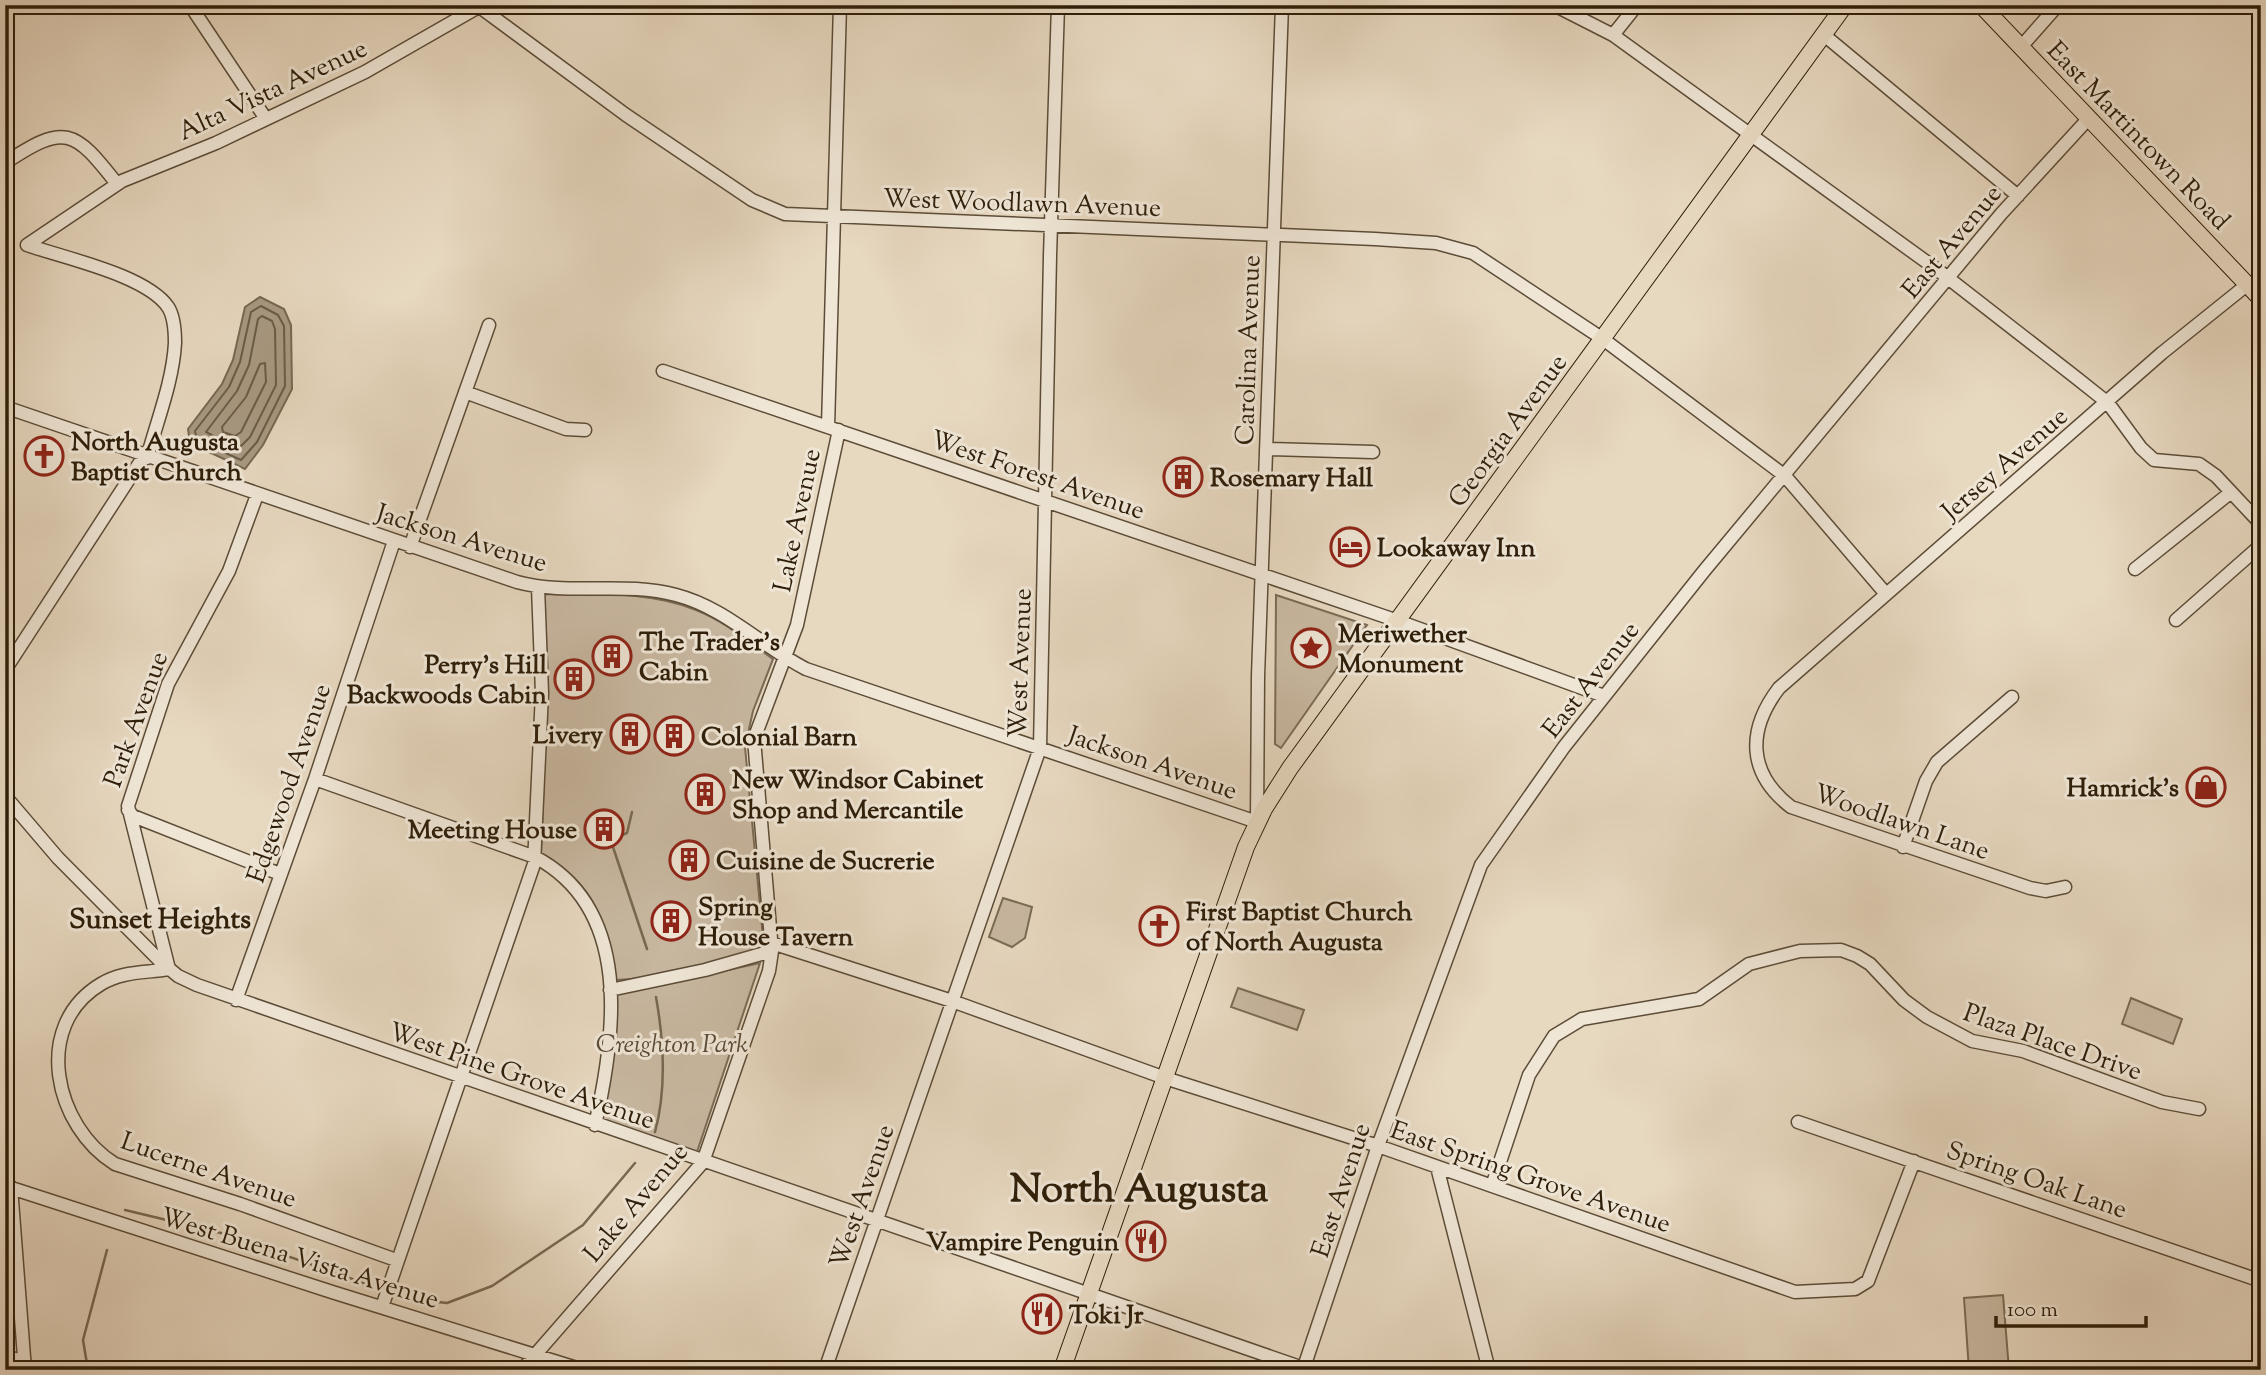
<svg xmlns="http://www.w3.org/2000/svg" width="2266" height="1375" font-family="'Sorts Mill Goudy',serif">
	<style>
		.green { fill: #c8b8a1; stroke: #7b6b55; stroke-width: 2 }
		.water { fill: #a89982; stroke: #776852; stroke-width: 2 }
		.lines { fill: none; stroke-linecap: round; stroke-linejoin: round }
		.shore { stroke: #6b5c46; stroke-width: 2 }
		.stream { stroke: #776852; stroke-width: 2.5 }
		.minor-casing { stroke: #5c4c37; stroke-width: 15 }
		.major-casing { stroke: #2e1e09; stroke-width: 18 }
		.minor { stroke: #efe6d6; stroke-width: 12 }
		.major { stroke: #e7d8c0; stroke-width: 16 }
		.labels { text-anchor: middle; stroke-width: 6; stroke-linejoin: round; paint-order: stroke }
		.street-label { font-size: 26px; fill: #2e1e09; stroke: #efe6d6 }
		.poi-label { font-size: 26px; font-weight: bold; fill: #2e1e09; stroke: #efe6d6; text-anchor: start }
		.park-label { font-size: 26px; font-style: italic; fill: #5c4c37; stroke: #efe6d6 }
		.neighbourhood-label { font-size: 28px; font-weight: bold; fill: #2e1e09; stroke: #efe6d6 }
		.town-label { font-size: 40px; font-weight: bold; fill: #2e1e09; stroke: #efe6d6 }
	</style>
	<rect width="100%" height="100%" fill="#e7d8c0"/>
	<filter id="stains"><feTurbulence type="fractalNoise" baseFrequency=".00286" numOctaves="4"/><feColorMatrix values="0 0 0 0 .2 0 0 0 0 .09 0 0 0 0 .02 0 0 0 .5 -.17"/></filter>
	<radialGradient id="worn" r=".72"><stop offset=".6" stop-color="#630" stop-opacity="0"/><stop offset="1" stop-color="#630" stop-opacity=".3"/></radialGradient>
	<path class="green" d="M 542,594 C 594,595 647,590 696,610 C 724,621 748,641 773,659 L 753,711 L 745,747 L 764,948 C 715,962 664,979 614,980 C 606,922 596,884 541,854 L 546,723 Z
		M 1276,595 L 1367,625 L 1281,748 L 1275,744 Z
		M 1003,898 L 1032,907 L 1025,938 L 1012,947 L 989,937 Z
		M 760,963 L 696,1155 L 599,1122 L 614,995 Z
		M 1238,988 L 1304,1010 L 1297,1030 L 1231,1007 Z
		M 2131,998 L 2182,1019 L 2173,1044 L 2122,1024 Z
		M 2003,1295 L 2009,1370 L 1969,1370 L 1964,1298 Z"/>
	<path class="water" d="M 260,297 L 284,309 L 291,325 L 292,389 L 263,445 L 245,469 L 190,443 L 188,429 L 222,384 L 233,360 L 245,307 Z"/>
	<g class="lines">
		<path class="shore" d="M 261,306 L 278,315 L 284,326 L 285,386 L 257,442 L 241,460 L 197,440 L 195,431 L 229,387 L 240,362 L 251,312 Z
			M 262,316 L 272,321 L 275,329 L 276,385 L 250,437 L 238,449 L 206,432 L 237,391 L 249,365 L 258,319 Z
			M 265,363 L 266,382 L 241,432 L 235,436 L 223,432 L 222,427 L 246,397 L 260,364 Z"/>
		<path class="stream" d="M 632,812 L 627,833 L 615,838 L 613,847 L 647,949
			M 655,1132 C 667,1088 664,1042 656,997
			M 125,1210 L 225,1234 L 375,1287
			M 410,1299 L 447,1303 L 492,1286 L 583,1225 L 635,1163
			M 88,1370 L 83,1340 L 107,1250"/>
		<g class="minor-casing">
			<path id="minor" d="M 190,5 L 266,119
				M 477,5 L 626,115 L 752,200 L 785,214 L 1375,239 L 1436,243 L 1473,253 L 1603,339 L 1785,476 L 1886,594
				M 1554,5 L 1613,35 L 1939,271 L 2074,376 L 2108,403 L 2141,448 L 2154,460 L 2199,464 L 2216,476 L 2261,524
				M 1613,35 L 1637,5
				M 1824,35 L 2018,196
				M 2020,48 L 2058,5
				M 5,163 C 65,123 74,129 117,184
				M 27,245 L 122,181 L 216,143 L 365,72 L 482,5
				M 27,245 C 64,258 146,275 168,307 C 174,316 175,332 175,343 C 173,381 157,421 147,458
				M 663,371 L 1398,621 L 1604,696
				M 465,392 L 566,429 L 585,430
				M 5,407 L 517,582 C 569,596 624,581 676,595 C 726,608 761,646 806,669 L 1257,822 L 1258,676 L 1282,5
				M 828,427 L 840,5
				M 1266,449 L 1373,452
				M 257,495 L 229,571 L 168,684 L 128,806 L 169,969 C 145,973 122,971 101,984 C 31,1026 55,1127 115,1164 L 240,1204 L 396,1260
				M 410,547 L 489,325
				M 2135,569 L 2230,493
				M 2176,620 L 2261,545
				M 5,670 L 144,456
				M 315,779 L 535,857 C 633,909 616,1034 595,1125
				M 5,796 L 58,858 L 160,961 L 178,976 L 197,985 L 1303,1368
				M 128,810 L 133,816 L 280,874
				M 1903,847 L 1926,781 L 1937,762 L 2012,697
				M 2065,887 L 2046,891 L 2030,888 L 1791,807 C 1747,773 1747,730 1779,688 L 2162,353 L 2248,284
				M 772,943 L 952,1001 L 1165,1078 L 1378,1146 L 1795,1292 L 1855,1289 L 1868,1281 L 1914,1161
				M 610,990 L 705,970 L 772,951
				M 236,1000 L 315,779 L 394,541
				M 1798,1122 L 2261,1281
				M 1437,1167 L 1489,1370
				M 5,1186 L 332,1292 L 583,1370
				M 1492,1186 L 1529,1075 L 1554,1036 L 1582,1019 L 1699,999 L 1749,964 L 1800,951 L 1841,950 L 1857,956 L 1870,964 L 1904,1000 L 1927,1017 L 1972,1041 L 2023,1051 L 2162,1102 L 2199,1109
				M 11,1187 L 25,1370
				M 382,1307 L 534,864 L 542,693 L 538,587
				M 5,1356 L 25,1362
				M 522,1370 L 703,1162 L 769,971 L 772,951 L 754,739 L 797,625 L 839,430
				M 825,1370 L 1040,748 L 1050,256 L 1058,5
				M 1303,1370 L 1378,1146 L 1481,865 L 1564,747 L 1704,571 L 2001,214 L 2089,118"/>
		</g>
		<g class="major-casing">
			<path id="major" d="M 1981,5 L 2261,299
				M 1062,1370 L 1246,847 L 1264,809 L 1290,768 L 1845,5"/>
		</g>
		<use href="#minor" class="minor"/>
		<use href="#major" class="major"/>
	</g>
	<defs>
		<g id="church-ring" transform="scale(2.0125)"><circle r="9.5" fill="#efe6d6" stroke="#8f2418" stroke-width="1.5"/><path d="M-1.2-6h2.4v3.5h3.3v2.4h-3.3V6h-2.4V-.1h-3.3v-2.4h3.3Z" fill="#8f2418"/></g>
		<g id="building-ring" transform="scale(2.0125)"><circle r="9.5" fill="#efe6d6" stroke="#8f2418" stroke-width="1.5"/><path d="M-4-6H4V6H1V3H-1V6H-4ZM-2.5-4.3h1.7v1.8h-1.7ZM.8-4.3h1.7v1.8H.8ZM-2.5-1h1.7V.8h-1.7ZM.8-1h1.7V.8H.8Z" fill="#8f2418"/></g>
		<g id="hotel-ring" transform="scale(2.0125)"><circle r="9.5" fill="#efe6d6" stroke="#8f2418" stroke-width="1.5"/><path d="M-6-4.5h1.5V1H6V5H4.5V3h-9V5H-6ZM-4 0a1.8 1.8 0 1 1 3.6 0ZM.5 0V-2.5h3Q6-2.5 6 0Z" fill="#8f2418"/></g>
		<g id="sight-ring" transform="scale(2.0125)"><circle r="9.5" fill="#efe6d6" stroke="#8f2418" stroke-width="1.5"/><path d="M0-6L1.8-2.2L6-1.7L2.9 1.2L3.7 5.4L0 3.3L-3.7 5.4L-2.9 1.2L-6-1.7L-1.8-2.2Z" fill="#8f2418"/></g>
		<g id="shop-ring" transform="scale(2.0125)"><circle r="9.5" fill="#efe6d6" stroke="#8f2418" stroke-width="1.5"/><path d="M-5-2.5h2.3a2.7 3.5 0 0 1 5.4 0H5L5.5 6h-11ZM-1.5-2.5h3a1.5 2.3 0 0 0-3 0Z" fill="#8f2418"/></g>
		<g id="restaurant-ring" transform="scale(2.0125)"><circle r="9.5" fill="#efe6d6" stroke="#8f2418" stroke-width="1.5"/><path d="M-5-6h1v4h1v-4h1v4h1v-4h1v5L-1.5 .5V6h-2V.5L-5-1ZM5-6V6H3V1.5H1.5Q1.5-4 5-6Z" fill="#8f2418"/></g>
	</defs>
	<g fill-rule="evenodd">
		<use href="#church-ring" x="44" y="456"/>
		<use href="#building-ring" x="1183" y="477"/>
		<use href="#hotel-ring" x="1350" y="547"/>
		<use href="#sight-ring" x="1311" y="648"/>
		<use href="#building-ring" x="612" y="656"/>
		<use href="#building-ring" x="574" y="679"/>
		<use href="#building-ring" x="630" y="734"/>
		<use href="#building-ring" x="674" y="736"/>
		<use href="#shop-ring" x="2206" y="787"/>
		<use href="#building-ring" x="705" y="794"/>
		<use href="#building-ring" x="604" y="829"/>
		<use href="#building-ring" x="689" y="860"/>
		<use href="#building-ring" x="671" y="921"/>
		<use href="#church-ring" x="1159" y="926"/>
		<use href="#restaurant-ring" x="1146" y="1241"/>
		<use href="#restaurant-ring" x="1042" y="1314"/>
	</g>
	<g class="labels">
		<g class="street-label">
			<text transform="translate(272 89) rotate(-25)" y="9">Alta Vista Avenue</text>
			<text transform="translate(2139 135) rotate(46)" y="9">East Martintown Road</text>
			<text transform="translate(1022 202) rotate(2)" y="9">West Woodlawn Avenue</text>
			<text transform="translate(1951 241) rotate(-50)" y="9">East Avenue</text>
			<text transform="translate(1247 350) rotate(-88)" y="9">Carolina Avenue</text>
			<text transform="translate(1507 430) rotate(-54)" y="9">Georgia Avenue</text>
			<text transform="translate(2004 463) rotate(-41)" y="9">Jersey Avenue</text>
			<text transform="translate(1038 474) rotate(19)" y="9">West Forest Avenue</text>
			<text transform="translate(796 520) rotate(-78)" y="9">Lake Avenue</text>
			<text transform="translate(462 537) rotate(17)" y="9">Jackson Avenue</text>
			<text transform="translate(1019 663) rotate(-88)" y="9">West Avenue</text>
			<text transform="translate(1590 679) rotate(-52)" y="9">East Avenue</text>
			<text transform="translate(135 719) rotate(-70)" y="9">Park Avenue</text>
			<text transform="translate(1153 762) rotate(19)" y="9">Jackson Avenue</text>
			<text transform="translate(288 783) rotate(-71)" y="9">Edgewood Avenue</text>
			<text transform="translate(1902 821) rotate(19)" y="9">Woodlawn Lane</text>
			<text transform="translate(2053 1041) rotate(19)" y="9">Plaza Place Drive</text>
			<text transform="translate(522 1075) rotate(19)" y="9">West Pine Grove Avenue</text>
			<text transform="translate(209 1169) rotate(19)" y="9">Lucerne Avenue</text>
			<text transform="translate(1531 1176) rotate(19)" y="9">East Spring Grove Avenue</text>
			<text transform="translate(2037 1179) rotate(19)" y="9">Spring Oak Lane</text>
			<text transform="translate(1340 1190) rotate(-72)" y="9">East Avenue</text>
			<text transform="translate(861 1196) rotate(-71)" y="9">West Avenue</text>
			<text transform="translate(635 1202) rotate(-50)" y="9">Lake Avenue</text>
			<text transform="translate(300 1257) rotate(17)" y="9">West Buena Vista Avenue</text>
		</g>
		<g class="poi-label">
			<text x="71" y="450">North Augusta<tspan x="71" dy="30">Baptist Church</tspan></text>
			<text x="1210" y="486">Rosemary Hall</text>
			<text x="1377" y="556">Lookaway Inn</text>
			<text x="1338" y="642">Meriwether<tspan x="1338" dy="30">Monument</tspan></text>
			<text x="639" y="650">The Trader's<tspan x="639" dy="30">Cabin</tspan></text>
			<text x="547" y="673" text-anchor="end">Perry's Hill<tspan x="547" dy="30">Backwoods Cabin</tspan></text>
			<text x="603" y="743" text-anchor="end">Livery</text>
			<text x="701" y="745">Colonial Barn</text>
			<text x="732" y="788">New Windsor Cabinet<tspan x="732" dy="30">Shop and Mercantile</tspan></text>
			<text x="2179" y="796" text-anchor="end">Hamrick's</text>
			<text x="577" y="838" text-anchor="end">Meeting House</text>
			<text x="716" y="869">Cuisine de Sucrerie</text>
			<text x="698" y="915">Spring<tspan x="698" dy="30">House Tavern</tspan></text>
			<text x="1186" y="920">First Baptist Church<tspan x="1186" dy="30">of North Augusta</tspan></text>
			<text x="1119" y="1250" text-anchor="end">Vampire Penguin</text>
			<text x="1069" y="1323">Toki Jr</text>
		</g>
		<g class="park-label">
			<text x="672" y="1052">Creighton Park</text>
		</g>
		<g class="neighbourhood-label">
			<text x="160" y="928">Sunset Heights</text>
		</g>
		<g class="town-label">
			<text x="1139" y="1201">North Augusta</text>
		</g>
	</g>
	<rect width="2266" height="1375" fill="none" stroke="#e7d8c0" stroke-width="28"/>
	<rect x="7" y="7" width="2252" height="1361" fill="none" stroke="#2e1e09" stroke-width="3.5"/>
	<rect x="14" y="14" width="2238" height="1347" fill="none" stroke="#2e1e09" stroke-width="2"/>
	<path d="M1996 1316v10h150v-10" fill="none" stroke="#2e1e09" stroke-width="3.5"/>
	<text x="2007" y="1316" font-size="21" fill="#2e1e09" stroke="#efe6d6" stroke-width="5" paint-order="stroke">100 m</text>
	<rect width="100%" height="100%" filter="url(#stains)"/>
	<rect width="100%" height="100%" fill="url(#worn)"/>
</svg>
